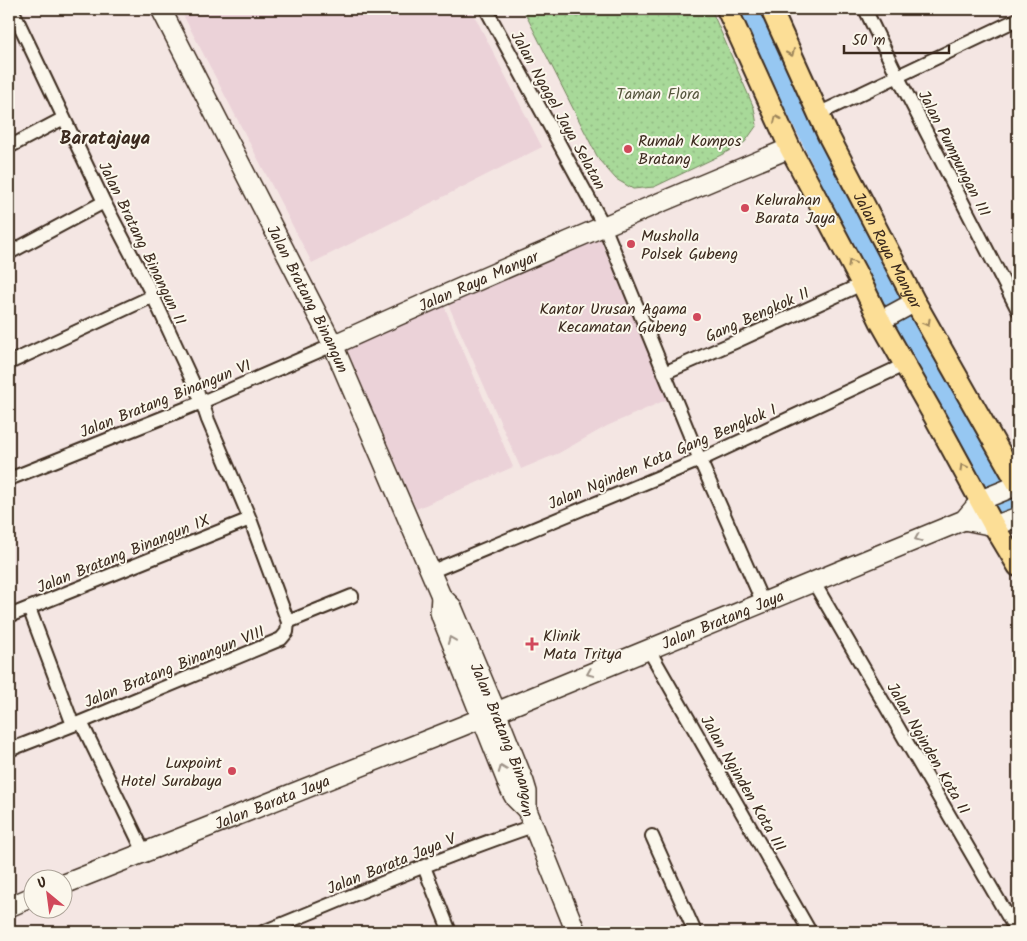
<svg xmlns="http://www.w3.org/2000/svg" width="1027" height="941" font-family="Kalam,sans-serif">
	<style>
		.built { fill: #ebd2d8 }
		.grass { fill: url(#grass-dots); stroke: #72825c }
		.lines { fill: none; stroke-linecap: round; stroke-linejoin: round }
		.river { stroke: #96c7f2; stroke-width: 25 }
		.street-casing { stroke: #3b2a1e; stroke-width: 16 }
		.secondary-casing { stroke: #3b2a1e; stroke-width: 22 }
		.primary-casing { stroke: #3b2a1e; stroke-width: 24 }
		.street { stroke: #fbf7ec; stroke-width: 12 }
		.secondary { stroke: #fbf7ec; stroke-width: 19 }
		.primary { stroke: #fcde96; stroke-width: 20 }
		.oneway { stroke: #9c845a }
		.oneway2 { stroke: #9b9085 }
		.poi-dot { fill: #d1495b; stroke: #fbf7ec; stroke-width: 2 }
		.labels { text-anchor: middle; stroke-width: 4; stroke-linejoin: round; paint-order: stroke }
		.park-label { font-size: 16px; fill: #56563d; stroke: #fbf7ec }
		.street-label { font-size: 16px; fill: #3b2a1e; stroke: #fbf7ec }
		.poi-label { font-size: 16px; fill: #3b2a1e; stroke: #fbf7ec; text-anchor: start }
		.quarter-label { font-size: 19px; font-weight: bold; fill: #3b2a1e; stroke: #fbf7ec }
	</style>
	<defs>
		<pattern id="grass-dots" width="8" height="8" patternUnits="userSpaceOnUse" patternTransform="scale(1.25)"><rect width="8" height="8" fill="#a8d999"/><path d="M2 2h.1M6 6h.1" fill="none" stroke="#92ba83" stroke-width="1.8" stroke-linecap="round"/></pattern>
	</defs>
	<rect width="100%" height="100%" fill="#f4e6e3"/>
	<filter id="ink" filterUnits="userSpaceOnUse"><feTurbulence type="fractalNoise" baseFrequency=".02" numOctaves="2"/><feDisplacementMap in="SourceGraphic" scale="10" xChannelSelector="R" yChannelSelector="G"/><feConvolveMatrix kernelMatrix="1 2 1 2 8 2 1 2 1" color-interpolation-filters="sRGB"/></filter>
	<g filter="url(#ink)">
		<path class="built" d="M 180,9 L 471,9 L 542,147 L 312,263 Z
			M 600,239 L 668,399 L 607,426 L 559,453 L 521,469 L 448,304 Z
			M 442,301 L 513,467 L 416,509 L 344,343 Z"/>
		<path class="grass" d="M 523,9 L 711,9 L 754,108 L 757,125 L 745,142 L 721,155 L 654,187 L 633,189 L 616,179 L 599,160 Z"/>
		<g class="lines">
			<path class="river" d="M 750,9 L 904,322 L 995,478 L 1013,512 L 1018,510"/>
			<g class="street-casing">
				<path id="street" d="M 486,9 L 604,226 L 700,460 L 763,603
					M 865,9 L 898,77 L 1018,310
					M 818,114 L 1018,19
					M 9,147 L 64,118
					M 9,253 L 104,202
					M 9,363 L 153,296
					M 664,373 L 735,342 L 862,284
					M 9,479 L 202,402 L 333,345
					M 430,572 L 700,460 L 904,365
					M 813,581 L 1017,932
					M 29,608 L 73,725
					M 9,616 L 250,519
					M 288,622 L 352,596
					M 649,650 L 810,932
					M 81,722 L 144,852
					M 9,750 L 81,722 L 281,639 L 287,632 L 288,622 L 250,519 L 208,420 L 202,402 L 153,296 L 104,202 L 12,9
					M 652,836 L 695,932
					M 424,867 L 450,932
					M 263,932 C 352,896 441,857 533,826"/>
			</g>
			<g class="secondary-casing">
				<g id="secondary">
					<path id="s1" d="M 161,9 L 333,345 L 441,596 L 452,607 L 496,712 L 524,782 L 527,792 L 527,810 L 576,932"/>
					<path d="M 880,321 L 915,302"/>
					<path id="s2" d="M 333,345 C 484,276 637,212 790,148"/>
					<path d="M 964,520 L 994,526 L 1018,517"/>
					<path d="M 441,596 L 440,612 L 442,618 L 510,789 L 515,798 L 527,810"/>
					<path id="s3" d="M 62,885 L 460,727 L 964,520 L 981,500 L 1018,485"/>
					<path d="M 9,907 L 32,897"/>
				</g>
			</g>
			<g class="primary-casing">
				<g id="primary">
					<path d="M 727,9 L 790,148 L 862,284 L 880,321 L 934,416 L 994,526 L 1018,566"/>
					<path id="s4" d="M 771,9 L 828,135 L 915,302 L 1018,484"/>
				</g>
			</g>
			<use href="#street" class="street"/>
			<use href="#secondary" class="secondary"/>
			<use href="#primary" class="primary"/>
		</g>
		<defs><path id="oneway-chevron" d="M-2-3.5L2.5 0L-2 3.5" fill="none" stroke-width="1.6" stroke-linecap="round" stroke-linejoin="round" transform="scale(1.25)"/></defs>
		<g class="oneway">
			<use href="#oneway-chevron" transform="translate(791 53) rotate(66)"/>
			<use href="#oneway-chevron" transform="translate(777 119) rotate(-114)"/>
			<use href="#oneway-chevron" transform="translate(851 263) rotate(-118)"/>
			<use href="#oneway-chevron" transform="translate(927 323) rotate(61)"/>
			<use href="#oneway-chevron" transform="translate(963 467) rotate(-119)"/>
		</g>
		<g class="oneway2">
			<use href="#oneway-chevron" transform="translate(918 538) rotate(158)"/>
			<use href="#oneway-chevron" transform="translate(451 640) rotate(-112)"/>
			<use href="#oneway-chevron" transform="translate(590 673) rotate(158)"/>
			<use href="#oneway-chevron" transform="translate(502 769) rotate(-111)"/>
		</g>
	</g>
	<g class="poi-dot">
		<circle cx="628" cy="149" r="5"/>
		<circle cx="745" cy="208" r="5"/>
		<circle cx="631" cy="244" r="5"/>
		<circle cx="697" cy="317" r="5"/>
		<path d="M529.5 636.5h5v5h5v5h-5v5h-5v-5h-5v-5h5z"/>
		<circle cx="232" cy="771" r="5"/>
	</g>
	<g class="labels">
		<g class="park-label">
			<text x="658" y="99">Taman Flora</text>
		</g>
		<g class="street-label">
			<text transform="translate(559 110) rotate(61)" y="6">Jalan Ngagel Jaya Selatan</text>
			<text transform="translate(955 153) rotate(63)" y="6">Jalan Pumpungan III</text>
			<text transform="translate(143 243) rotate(64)" y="6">Jalan Bratang Binangun II</text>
			<text dy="6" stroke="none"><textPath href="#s4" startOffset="268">Jalan Raya Manyar</textPath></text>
			<text dy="6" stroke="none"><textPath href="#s2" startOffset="159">Jalan Raya Manyar</textPath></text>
			<text dy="6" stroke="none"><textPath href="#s1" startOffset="325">Jalan Bratang Binangun</textPath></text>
			<text transform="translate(757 314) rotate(-24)" y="6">Gang Bengkok II</text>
			<text transform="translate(165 398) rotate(-22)" y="6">Jalan Bratang Binangun VI</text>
			<text transform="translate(662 456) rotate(-23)" y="6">Jalan Nginden Kota Gang Bengkok I</text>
			<text transform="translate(123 553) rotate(-22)" y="6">Jalan Bratang Binangun IX</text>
			<text dy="6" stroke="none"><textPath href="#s3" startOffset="712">Jalan Bratang Jaya</textPath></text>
			<text transform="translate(174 666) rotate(-22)" y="6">Jalan Bratang Binangun VIII</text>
			<text dy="6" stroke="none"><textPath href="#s1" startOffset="809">Jalan Bratang Binangun</textPath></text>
			<text transform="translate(929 748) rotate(60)" y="6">Jalan Nginden Kota II</text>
			<text transform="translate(744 783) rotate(60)" y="6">Jalan Nginden Kota III</text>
			<text dy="6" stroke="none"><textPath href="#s3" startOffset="226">Jalan Barata Jaya</textPath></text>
			<text transform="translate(391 863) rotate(-22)" y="6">Jalan Barata Jaya V</text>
		</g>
		<g class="poi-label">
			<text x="638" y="146">Rumah Kompos<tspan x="638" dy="18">Bratang</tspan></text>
			<text x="755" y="205">Kelurahan<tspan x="755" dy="18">Barata Jaya</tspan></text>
			<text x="641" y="241">Musholla<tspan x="641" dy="18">Polsek Gubeng</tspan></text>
			<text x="687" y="314" text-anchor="end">Kantor Urusan Agama<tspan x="687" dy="18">Kecamatan Gubeng</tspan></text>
			<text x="543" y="641">Klinik<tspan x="543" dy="18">Mata Tritya</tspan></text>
			<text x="222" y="768" text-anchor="end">Luxpoint<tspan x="222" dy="18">Hotel Surabaya</tspan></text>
		</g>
		<g class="quarter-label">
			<text x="105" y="144">Baratajaya</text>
		</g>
	</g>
	<rect width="1027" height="941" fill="none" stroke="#fbf7ec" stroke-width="30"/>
	<rect x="15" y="15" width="997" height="911" fill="none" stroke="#3b2a1e" stroke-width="2" filter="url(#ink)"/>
	<g transform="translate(48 894) rotate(331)"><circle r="24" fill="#fbf7ec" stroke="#aea59a"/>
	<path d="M0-4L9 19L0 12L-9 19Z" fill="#d1495b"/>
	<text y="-8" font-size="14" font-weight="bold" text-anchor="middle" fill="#3b2a1e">U</text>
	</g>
	<path d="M844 45v8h105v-8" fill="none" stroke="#3b2a1e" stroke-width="2.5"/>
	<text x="852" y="45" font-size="15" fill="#3b2a1e" stroke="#fbf7ec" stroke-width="4" paint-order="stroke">50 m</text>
</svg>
